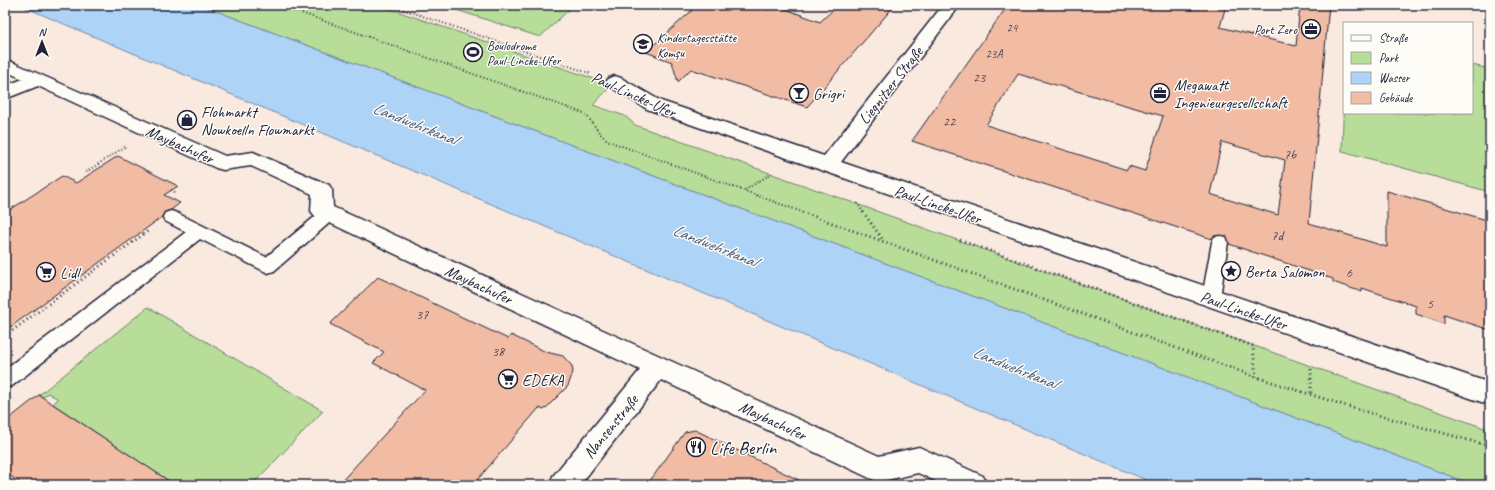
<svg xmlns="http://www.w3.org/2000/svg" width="1495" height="490" font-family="Caveat,sans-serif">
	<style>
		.green { fill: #b7dd99; stroke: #6c806a }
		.water { fill: #add3f6; stroke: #758cab }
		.building { fill: #f1bca3; stroke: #22223b; fill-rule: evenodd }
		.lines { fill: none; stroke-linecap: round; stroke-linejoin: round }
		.service-casing { stroke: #22223b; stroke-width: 3 }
		.minor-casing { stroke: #22223b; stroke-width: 3 }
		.path-far1 { stroke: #22223b; stroke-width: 2; stroke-dasharray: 1 2.5; stroke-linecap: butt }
		.path { stroke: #22223b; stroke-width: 3; stroke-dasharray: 1 3.5; stroke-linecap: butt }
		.service { fill: #fdfcf7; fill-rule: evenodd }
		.minor { fill: #fdfcf7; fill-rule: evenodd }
		.labels { text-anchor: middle; stroke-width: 3; stroke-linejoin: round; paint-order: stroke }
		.far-number-label { font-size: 12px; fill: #564855 }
		.far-poi-label { font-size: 13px; fill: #22223b; stroke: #fdfcf7; text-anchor: start }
		.number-label { font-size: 14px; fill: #564855 }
		.poi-label { font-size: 16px; fill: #22223b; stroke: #fdfcf7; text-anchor: start }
		.street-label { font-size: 16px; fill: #22223b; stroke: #fdfcf7 }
		.water-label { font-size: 17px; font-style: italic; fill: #4c5773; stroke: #fdfcf7 }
		.near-poi-label { font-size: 19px; fill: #22223b; stroke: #fdfcf7; text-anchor: start }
	</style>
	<rect width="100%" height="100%" fill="#f9e9de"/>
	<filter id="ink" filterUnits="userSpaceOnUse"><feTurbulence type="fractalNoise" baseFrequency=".025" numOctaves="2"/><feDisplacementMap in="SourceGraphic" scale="8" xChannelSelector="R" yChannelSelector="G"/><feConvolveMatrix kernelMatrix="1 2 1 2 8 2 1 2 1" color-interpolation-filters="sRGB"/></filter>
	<g filter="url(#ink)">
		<path class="green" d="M 200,5 L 379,5 L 612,85 L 593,105 L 625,116 L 635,125 L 1490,430 L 1490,485 L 1474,485 Z
			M 441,5 L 574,5 L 540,37 Z
			M 1472,65 L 1490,69 L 1490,192 L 1342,151 L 1344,91 L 1344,113 L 1472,113 Z
			M 148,307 L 323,411 L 252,485 L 175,485 L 53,404 L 58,399 L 48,393 L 43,397 L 39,395 Z"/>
		<path class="water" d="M 19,5 L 200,5 L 1474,485 L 1158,485 Z"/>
		<path class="building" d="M 698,5 L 755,5 L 769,10 L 775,5 L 820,22 L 838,5 L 895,5 L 807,107 L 691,69 L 678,82 L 672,62 L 646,52 Z
			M 1008,5 L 1170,5 L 1192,10 L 1194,5 L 1226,5 L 1220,27 L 1296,46 L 1300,5 L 1329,5 L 1309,223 L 1387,247 L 1387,191 L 1490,221 L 1490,330 L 1444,315 L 1444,324 L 1416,314 L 1416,306 L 1362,288 L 1362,292 L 1333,282 L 1333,279 L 1229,244 L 1226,236 L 1214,236 L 1212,239 L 912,141 ZM 1018,74 L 1163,116 L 1145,171 L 1129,166 L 1127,170 L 986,125 ZM 1222,142 L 1285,160 L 1278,215 L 1210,194 Z
			M 118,156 L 178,186 L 164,195 L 180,203 L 171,210 L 165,212 L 162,217 L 5,331 L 5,213 L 62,176 L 76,183 Z
			M 378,277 L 508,339 L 511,335 L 546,352 L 563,356 L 572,366 L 573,372 L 568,386 L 544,410 L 539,408 L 473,485 L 338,485 L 425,390 L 373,363 L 384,352 L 330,324 Z
			M 39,395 L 51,403 L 175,485 L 23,485 L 5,472 L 5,422 Z
			M 695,430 L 809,485 L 647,485 L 685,432 Z"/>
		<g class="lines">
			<g class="service-casing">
				<path id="service" d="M 329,208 L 335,210 L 337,214 L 335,218 L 274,271 L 268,273 L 200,239 L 12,386 L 5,388 L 5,369 L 186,232 L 165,221 L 163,217 L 165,213 L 171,211 L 177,213 L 266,257 L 323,210 Z
					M 1220,236 L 1226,237 L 1228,242 L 1220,298 L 1217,303 L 1211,305 L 1205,303 L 1202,298 L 1212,242 L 1214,237 Z"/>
			</g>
			<g class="minor-casing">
				<path id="minor" d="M 943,5 L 960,5 L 841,162 L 1490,383 L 1490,405 L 647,109 L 609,86 L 606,82 L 609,78 L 615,76 L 621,78 L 661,101 L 824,156 Z
					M 5,59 L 225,156 L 253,152 L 329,185 L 332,190 L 333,207 L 879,456 L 919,447 L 983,476 L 987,485 L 944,485 L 918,473 L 878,482 L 661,380 L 580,485 L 549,485 L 553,476 L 640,370 L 315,216 L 311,211 L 312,194 L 251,166 L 223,170 L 216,168 L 38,86 L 5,99 L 5,86 L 23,79 L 5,71 Z"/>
			</g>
			<path class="path-far1" d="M 279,5 L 583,113 C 595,122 597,135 611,142 L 805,213
				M 390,5 L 592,74
				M 86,172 L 126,146
				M 171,190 L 177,193
				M 745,190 L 772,173
				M 857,203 L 864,213"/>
			<path class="path" d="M 802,212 L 1256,377 L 1356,409 L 1490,446
				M 863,212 L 883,240
				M 960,240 L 1253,346 L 1256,377
				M 5,336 L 149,230
				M 1311,369 L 1311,395"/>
			<use href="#service" class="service"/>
			<use href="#minor" class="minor"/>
		</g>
	</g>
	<defs>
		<g id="office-ring" transform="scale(1)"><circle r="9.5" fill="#fdfcf7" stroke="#22223b" stroke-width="1.5"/><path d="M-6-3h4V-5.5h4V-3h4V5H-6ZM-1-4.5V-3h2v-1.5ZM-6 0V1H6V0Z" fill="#22223b"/></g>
		<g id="school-ring" transform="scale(1)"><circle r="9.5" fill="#fdfcf7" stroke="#22223b" stroke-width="1.5"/><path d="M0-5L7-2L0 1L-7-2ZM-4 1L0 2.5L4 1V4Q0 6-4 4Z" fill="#22223b"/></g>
		<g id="stadium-ring" transform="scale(1)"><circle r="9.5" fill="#fdfcf7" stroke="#22223b" stroke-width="1.5"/><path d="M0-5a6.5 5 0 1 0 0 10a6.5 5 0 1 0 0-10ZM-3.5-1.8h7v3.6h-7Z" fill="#22223b"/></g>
		<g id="bar-ring" transform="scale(1)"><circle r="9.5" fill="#fdfcf7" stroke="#22223b" stroke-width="1.5"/><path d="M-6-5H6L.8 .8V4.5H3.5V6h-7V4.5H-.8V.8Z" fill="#22223b"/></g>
		<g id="shop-ring" transform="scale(1)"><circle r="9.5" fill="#fdfcf7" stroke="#22223b" stroke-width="1.5"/><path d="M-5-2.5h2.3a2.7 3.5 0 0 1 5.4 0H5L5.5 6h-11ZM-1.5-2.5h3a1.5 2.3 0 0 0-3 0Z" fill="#22223b"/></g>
		<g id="sight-ring" transform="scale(1)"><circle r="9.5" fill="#fdfcf7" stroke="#22223b" stroke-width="1.5"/><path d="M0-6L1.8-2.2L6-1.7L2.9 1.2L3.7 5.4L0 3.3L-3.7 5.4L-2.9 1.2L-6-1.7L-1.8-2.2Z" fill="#22223b"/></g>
		<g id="supermarket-ring" transform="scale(1)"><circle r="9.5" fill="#fdfcf7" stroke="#22223b" stroke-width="1.5"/><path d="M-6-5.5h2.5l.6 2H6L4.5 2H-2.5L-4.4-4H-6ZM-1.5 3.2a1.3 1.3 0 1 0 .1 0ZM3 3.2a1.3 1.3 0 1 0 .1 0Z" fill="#22223b"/></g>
		<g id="restaurant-ring" transform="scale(1)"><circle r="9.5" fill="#fdfcf7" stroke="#22223b" stroke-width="1.5"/><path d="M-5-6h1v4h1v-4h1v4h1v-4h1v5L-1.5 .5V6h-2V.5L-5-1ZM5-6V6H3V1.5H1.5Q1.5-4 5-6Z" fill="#22223b"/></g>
	</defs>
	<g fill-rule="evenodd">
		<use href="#office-ring" x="1311" y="29"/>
		<use href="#school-ring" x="643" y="44"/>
		<use href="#stadium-ring" x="473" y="52"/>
		<use href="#bar-ring" x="799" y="93"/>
		<use href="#office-ring" x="1160" y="93"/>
		<use href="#shop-ring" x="187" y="120"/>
		<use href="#sight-ring" x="1231" y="271"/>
		<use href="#supermarket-ring" x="46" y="272"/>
		<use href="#supermarket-ring" x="508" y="379"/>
		<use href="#restaurant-ring" x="696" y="447"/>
	</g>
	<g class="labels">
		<g class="far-number-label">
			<text x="1012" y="32">24</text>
			<text x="994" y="58">23A</text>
		</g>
		<g class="far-poi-label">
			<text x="1297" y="34" text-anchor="end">Port Zero</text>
			<text x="657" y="42">Kindertagesstätte<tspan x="657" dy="15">Komşu</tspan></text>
			<text x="487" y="50">Boulodrome<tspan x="487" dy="15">Paul-Lincke-Ufer</tspan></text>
		</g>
		<g class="number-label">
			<text x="979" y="82">23</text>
			<text x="949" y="126">22</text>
			<text x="1290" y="159">7b</text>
			<text x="1277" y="240">7d</text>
			<text x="1349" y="277">6</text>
			<text x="1430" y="308">5</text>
			<text x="422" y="319">37</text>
			<text x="498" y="356">38</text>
		</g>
		<g class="poi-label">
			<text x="1174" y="90">Megawatt<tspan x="1174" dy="18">Ingenieurgesellschaft</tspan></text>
			<text x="813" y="99">Grigri</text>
			<text x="201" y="117">Flohmarkt<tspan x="201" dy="18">Nowkoelln Flowmarkt</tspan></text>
			<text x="1245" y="277">Berta Salomon</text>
			<text x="60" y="278">Lidl</text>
			<text x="522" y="385">EDEKA</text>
		</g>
		<g class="street-label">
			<text transform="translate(890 85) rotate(-52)" y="6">Liegnitzer Straße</text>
			<text transform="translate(634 94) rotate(24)" y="6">Paul-Lincke-Ufer</text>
			<text transform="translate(180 144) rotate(24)" y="6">Maybachufer</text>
			<text transform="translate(938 204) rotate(19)" y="6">Paul-Lincke-Ufer</text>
			<text transform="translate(479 284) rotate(25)" y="6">Maybachufer</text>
			<text transform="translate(1244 310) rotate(19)" y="6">Paul-Lincke-Ufer</text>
			<text transform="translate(773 420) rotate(25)" y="6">Maybachufer</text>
			<text transform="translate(610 426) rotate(-51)" y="6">Nansenstraße</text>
		</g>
		<g class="water-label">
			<text transform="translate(415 123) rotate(22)" y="6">Landwehrkanal</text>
			<text transform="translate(715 245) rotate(22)" y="6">Landwehrkanal</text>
			<text transform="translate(1015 367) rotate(22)" y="6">Landwehrkanal</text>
		</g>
		<g class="near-poi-label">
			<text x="710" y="454">Life Berlin</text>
		</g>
	</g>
	<rect width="1495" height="490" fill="none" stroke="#fdfcf7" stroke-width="20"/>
	<rect x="10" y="10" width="1475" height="470" fill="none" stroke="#22223b" stroke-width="1.5" filter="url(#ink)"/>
	<rect x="1343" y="22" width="130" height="92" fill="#fdfcf7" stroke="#a5a5ac"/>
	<rect x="1351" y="35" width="20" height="6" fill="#fdfcf7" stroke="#a5a5ac"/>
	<text x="1379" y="42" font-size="12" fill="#22223b">Straße</text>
	<rect x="1351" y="52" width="20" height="12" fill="#b7dd99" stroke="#a5a5ac"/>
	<text x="1379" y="62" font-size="12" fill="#22223b">Park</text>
	<rect x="1351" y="72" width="20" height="12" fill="#add3f6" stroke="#a5a5ac"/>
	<text x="1379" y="82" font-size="12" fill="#22223b">Wasser</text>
	<rect x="1351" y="92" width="20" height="12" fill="#f1bca3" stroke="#a5a5ac"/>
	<text x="1379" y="102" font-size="12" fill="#22223b">Gebäude</text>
	<g transform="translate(42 42)" stroke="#fdfcf7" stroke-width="3" paint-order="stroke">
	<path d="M0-3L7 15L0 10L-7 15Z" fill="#22223b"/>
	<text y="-6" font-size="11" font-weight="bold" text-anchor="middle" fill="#22223b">N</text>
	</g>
</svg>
